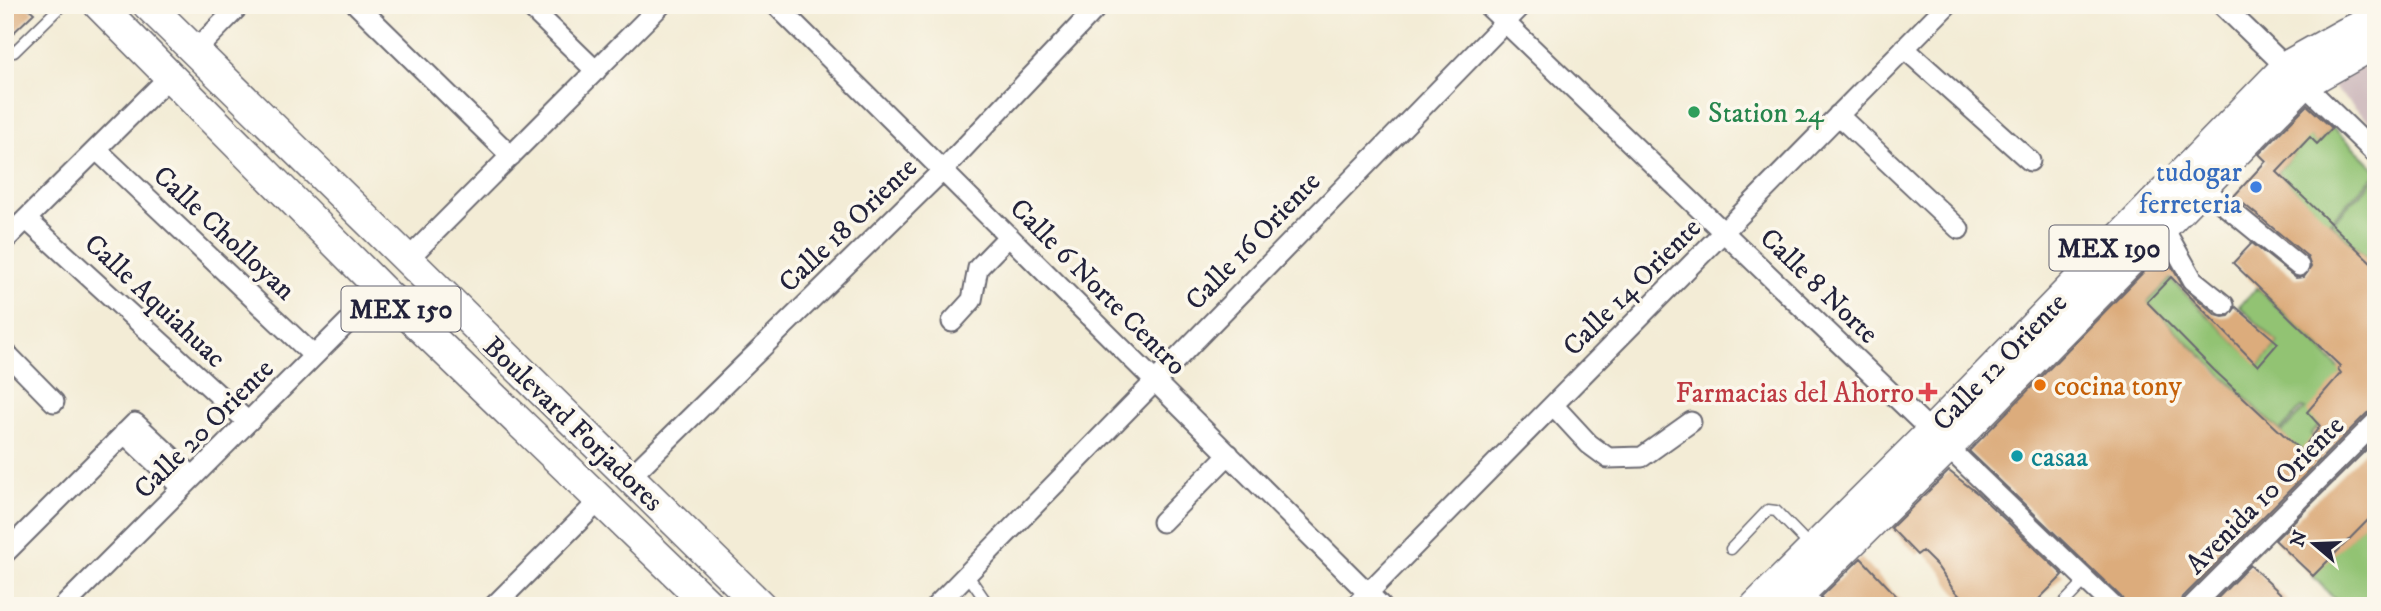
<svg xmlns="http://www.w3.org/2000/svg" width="2381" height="611" font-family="'IM FELL DW Pica',serif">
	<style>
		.industrial { fill: #d2bfc1 }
		.green { fill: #92c373; stroke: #5a7257; stroke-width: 2 }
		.building { fill: #dcac7b }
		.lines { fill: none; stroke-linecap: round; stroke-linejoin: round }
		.lane-casing { stroke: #6b6971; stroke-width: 13 }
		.street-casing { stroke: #6b6971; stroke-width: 23 }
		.primary-casing { stroke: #6b6971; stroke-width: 33 }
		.lane { stroke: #fff; stroke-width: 10 }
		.street { stroke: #fff; stroke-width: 19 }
		.primary { stroke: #fff; stroke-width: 30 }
		.leisure-dot { fill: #2e9e5b; stroke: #fbf7ec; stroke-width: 2.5 }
		.shop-dot { fill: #3f7fe0; stroke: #fbf7ec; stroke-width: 2.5 }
		.food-dot { fill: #e8710a; stroke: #fbf7ec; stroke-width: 2.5 }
		.health-dot { fill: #e0444e; stroke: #fbf7ec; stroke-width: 2.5 }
		.culture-dot { fill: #0f9aa8; stroke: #fbf7ec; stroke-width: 2.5 }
		.labels { text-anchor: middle; stroke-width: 7; stroke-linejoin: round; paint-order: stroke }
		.shield { fill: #fbf7ec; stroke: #636270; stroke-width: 2 }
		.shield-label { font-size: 26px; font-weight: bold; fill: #22223b }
		.leisure-label { font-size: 28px; fill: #27864d; stroke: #fbf7ec; text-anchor: start }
		.shop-label { font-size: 28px; fill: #366cbe; stroke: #fbf7ec; text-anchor: end }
		.street-label { font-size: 28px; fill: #22223b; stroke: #fbf7ec }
		.food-label { font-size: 28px; fill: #c56008; stroke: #fbf7ec; text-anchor: start }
		.health-label { font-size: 28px; fill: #be3a42; stroke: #fbf7ec; text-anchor: end }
		.culture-label { font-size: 28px; fill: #0d838f; stroke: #fbf7ec; text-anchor: start }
	</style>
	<rect width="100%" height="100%" fill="#fbf7ec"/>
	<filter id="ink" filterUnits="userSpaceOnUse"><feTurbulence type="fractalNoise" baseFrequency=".0143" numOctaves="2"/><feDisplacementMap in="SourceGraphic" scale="14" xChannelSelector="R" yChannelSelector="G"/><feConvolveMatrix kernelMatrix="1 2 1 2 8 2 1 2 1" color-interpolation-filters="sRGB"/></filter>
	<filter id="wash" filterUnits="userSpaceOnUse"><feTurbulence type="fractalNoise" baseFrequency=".00686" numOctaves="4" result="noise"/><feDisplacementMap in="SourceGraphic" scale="28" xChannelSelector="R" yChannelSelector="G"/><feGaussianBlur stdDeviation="1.57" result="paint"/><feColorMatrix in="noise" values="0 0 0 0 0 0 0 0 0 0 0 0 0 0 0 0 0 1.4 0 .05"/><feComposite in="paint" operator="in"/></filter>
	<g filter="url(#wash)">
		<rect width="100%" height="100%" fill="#f3ecd6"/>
		<path class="industrial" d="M 2376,59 L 2376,128 L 2332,86 Z"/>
		<path class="green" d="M 2292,119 L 2317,143 L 2333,127 L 2376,169 L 2376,174 L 2328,223 L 2277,172 L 2301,146 L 2283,128 Z
			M 2376,178 L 2376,267 L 2331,223 Z
			M 2170,279 L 2259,365 L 2278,343 L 2239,306 L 2257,288 L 2307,334 L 2342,372 L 2320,425 L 2311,434 L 2316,440 L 2301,454 L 2281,433 L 2305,409 L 2302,408 L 2280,431 L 2147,303 Z
			M 2376,511 L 2376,606 L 2335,606 L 2337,602 L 2312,575 Z"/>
		<g id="blocks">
			<path class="building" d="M 12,5 L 25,5 L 34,13 L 5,41 L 5,12 Z
				M 2307,105 L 2332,128 L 2317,144 L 2310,137 L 2277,172 L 2376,267 L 2376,410 L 2367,413 L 2183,597 L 2180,606 L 2127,606 L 2121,597 L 1969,451 L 2163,252 L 2183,286 L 2216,315 L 2223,317 L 2229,316 L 2236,307 L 2278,343 L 2258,366 L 2171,277 L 2147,302 L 2214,370 L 2301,451 L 2320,426 L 2307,412 L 2341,373 L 2338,369 L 2340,366 L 2233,263 L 2252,243 L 2296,278 L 2304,277 L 2311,267 L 2307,256 L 2234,196 L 2266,161 L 2259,154 Z
				M 2376,440 L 2376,512 L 2313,576 L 2275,540 Z
				M 1949,471 L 1977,493 L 2063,575 L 2032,606 L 1969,606 L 1953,589 L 1937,566 L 1922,551 L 1917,555 L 1891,528 Z
				M 1861,558 L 1906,606 L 1827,606 L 1821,597 Z
				M 2250,565 L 2294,606 L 2210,606 Z"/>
		</g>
	</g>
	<g filter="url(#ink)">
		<use href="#blocks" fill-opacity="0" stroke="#6b6971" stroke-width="2"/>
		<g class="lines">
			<g class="lane-casing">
				<path id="lane" d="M 5,48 L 8,52 L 14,52 L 62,5
					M 1731,549 L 1768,510 L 1776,511 L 1810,546
					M 967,574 L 989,606
					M 1807,592 L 1820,606
					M 2061,606 L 2086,580"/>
			</g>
			<g class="street-casing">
				<path id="street" d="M 357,5 L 511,156
					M 528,5 L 596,71
					M 776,5 L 1381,606
					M 1487,5 L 2113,606
					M 2222,5 L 2376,154
					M 1904,48 L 2030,161
					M 196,50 L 240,5
					M 1838,115 L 1959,229
					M 97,150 L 314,356
					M 2202,187 L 2299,266
					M 26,219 L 248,422
					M 2163,227 L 2193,280 L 2224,305
					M 5,240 L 171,75
					M 407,260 L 661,5
					M 952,322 L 972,300 L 978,268 L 1009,236
					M 5,352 L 54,402
					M 1553,405 L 1589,444 L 1608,458 L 1642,457 L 1691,422
					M 124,433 L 182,488
					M 629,478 L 943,170 L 1099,5
					M 1162,522 L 1229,454
					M 5,553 L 135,423 L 193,477
					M 64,606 L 381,289
					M 494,606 L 601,499
					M 936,606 L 1522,5
					M 1355,606 L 1947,5
					M 2192,606 L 2376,422"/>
			</g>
			<g class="primary-casing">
				<path id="primary" d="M 99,5 L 381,289 L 710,606
					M 148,5 L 761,606
					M 1756,606 L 1932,431 L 2287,66 L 2346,33 L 2376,19
					M 1787,606 L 1948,447 L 2302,85 L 2376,43"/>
			</g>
			<use href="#lane" class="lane"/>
			<use href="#street" class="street"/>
			<use href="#primary" class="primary"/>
		</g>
	</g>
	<circle class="leisure-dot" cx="1694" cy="112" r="7"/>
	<circle class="shop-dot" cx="2256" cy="187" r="7"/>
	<circle class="food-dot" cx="2040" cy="385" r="7"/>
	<path class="health-dot" d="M1924.5 381.5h7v7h7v7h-7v7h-7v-7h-7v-7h7z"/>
	<circle class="culture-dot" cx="2017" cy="456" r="7"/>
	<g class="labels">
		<g class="shield">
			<rect x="2049.5" y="225.5" width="119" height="45" rx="5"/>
			<rect x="341.5" y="286.5" width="119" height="45" rx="5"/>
		</g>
		<g class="shield-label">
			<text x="2109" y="257">MEX 190</text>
			<text x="401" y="318">MEX 150</text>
		</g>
		<g class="leisure-label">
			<text x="1708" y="122">Station 24</text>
		</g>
		<g class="shop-label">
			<text x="2242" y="181">tudogar<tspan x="2242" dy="32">ferreteria</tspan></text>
		</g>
		<g class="street-label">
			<text transform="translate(847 224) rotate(-44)" y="10">Calle 18 Oriente</text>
			<text transform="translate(225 232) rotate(43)" y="10">Calle Cholloyan</text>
			<text transform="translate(1252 240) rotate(-46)" y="10">Calle 16 Oriente</text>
			<text transform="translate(1820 285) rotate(44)" y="10">Calle 8 Norte</text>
			<text transform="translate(1099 286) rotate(45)" y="10">Calle 6 Norte Centro</text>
			<text transform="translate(1631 286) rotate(-45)" y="10">Calle 14 Oriente</text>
			<text transform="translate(156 300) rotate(43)" y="10">Calle Aquiahuac</text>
			<text transform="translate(1999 361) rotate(-46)" y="10">Calle 12 Oriente</text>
			<text transform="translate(574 423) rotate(44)" y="10">Boulevard Forjadores</text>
			<text transform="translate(203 428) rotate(-45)" y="10">Calle 20 Oriente</text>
			<text transform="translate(2264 494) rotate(-45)" y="10">Avenida 10 Oriente</text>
		</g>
		<g class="food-label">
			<text x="2054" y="395">cocina tony</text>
		</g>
		<g class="health-label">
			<text x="1914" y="402">Farmacias del Ahorro</text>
		</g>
		<g class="culture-label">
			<text x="2031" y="466">casaa</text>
		</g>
	</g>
	<rect width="2381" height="611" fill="none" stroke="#fbf7ec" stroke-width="28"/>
	<g transform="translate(2314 544) rotate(289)" stroke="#fbf7ec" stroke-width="5" paint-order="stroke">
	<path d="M0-5L12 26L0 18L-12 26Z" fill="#22223b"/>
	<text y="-10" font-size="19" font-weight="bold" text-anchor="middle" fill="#22223b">N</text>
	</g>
</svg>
